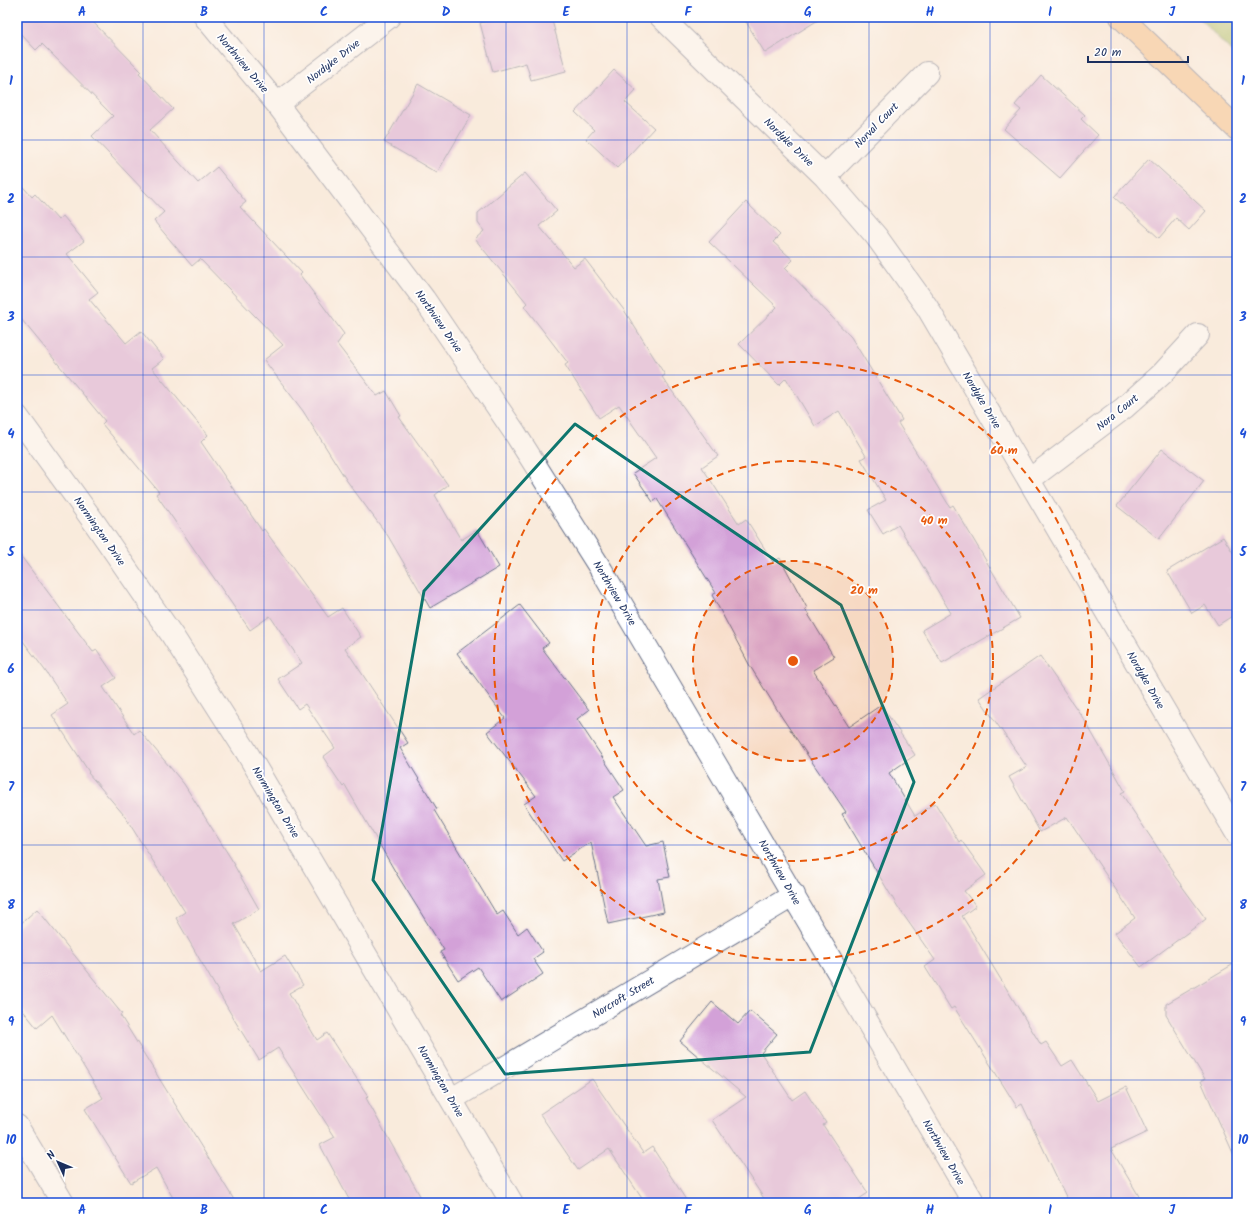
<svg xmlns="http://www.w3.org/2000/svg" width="1254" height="1220" font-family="Kalam,sans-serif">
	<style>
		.green { fill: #a9bf64; stroke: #627761 }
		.building { fill: #d3a1d8 }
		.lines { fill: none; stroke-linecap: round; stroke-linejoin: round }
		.minor-casing { stroke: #69718a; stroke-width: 24 }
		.major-casing { stroke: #69718a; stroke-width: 24 }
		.minor { stroke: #fff; stroke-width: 22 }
		.major { stroke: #f6be86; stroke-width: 22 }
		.marked { fill: none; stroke: #0f766e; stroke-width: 3; stroke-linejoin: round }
		.grid { fill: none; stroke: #1d4ed8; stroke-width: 1; stroke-opacity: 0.55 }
		.ring { fill: none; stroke: #e8590c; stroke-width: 2; stroke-dasharray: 7 5 }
		.labels { text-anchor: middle; stroke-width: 3.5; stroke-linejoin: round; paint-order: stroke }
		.street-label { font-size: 11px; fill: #1b2f5e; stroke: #fff }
		.centre { fill: #e8590c; stroke: #fff; stroke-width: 2 }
		.ring-label { font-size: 12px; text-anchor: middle; font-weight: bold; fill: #e8590c; stroke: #fff; stroke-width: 3.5; stroke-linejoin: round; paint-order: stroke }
		.neatline { fill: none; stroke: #1d4ed8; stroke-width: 1.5 }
		.grid-label { font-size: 13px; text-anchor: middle; font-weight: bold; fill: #1d4ed8 }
	</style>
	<rect width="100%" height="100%" fill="#fff"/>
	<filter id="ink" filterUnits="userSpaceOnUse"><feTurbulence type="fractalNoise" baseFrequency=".025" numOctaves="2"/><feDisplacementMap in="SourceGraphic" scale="8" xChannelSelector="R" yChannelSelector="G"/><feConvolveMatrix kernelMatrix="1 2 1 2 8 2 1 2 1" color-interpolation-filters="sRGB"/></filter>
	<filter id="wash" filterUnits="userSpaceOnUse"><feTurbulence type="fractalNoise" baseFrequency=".012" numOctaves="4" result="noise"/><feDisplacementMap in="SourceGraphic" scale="16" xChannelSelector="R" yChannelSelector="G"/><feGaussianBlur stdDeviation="0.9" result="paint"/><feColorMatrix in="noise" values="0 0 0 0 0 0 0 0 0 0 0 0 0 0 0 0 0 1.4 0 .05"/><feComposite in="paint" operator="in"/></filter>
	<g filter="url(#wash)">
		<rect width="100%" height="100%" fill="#f9ebdc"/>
		<path class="green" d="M 1198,17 L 1237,17 L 1237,57 Z"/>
		<g id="blocks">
			<path class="building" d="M 17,17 L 88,17 L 141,71 L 139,73 L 173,109 L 150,130 L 198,183 L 217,167 L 246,202 L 240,207 L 302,273 L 300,275 L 344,334 L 337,344 L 377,396 L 386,391 L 401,416 L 399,417 L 448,485 L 435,495 L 461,540 L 477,530 L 499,567 L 430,608 L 388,536 L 347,481 L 303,411 L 264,360 L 283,345 L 200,259 L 192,266 L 154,221 L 164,212 L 92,136 L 113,116 L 42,44 L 36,50 L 17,30 Z
				M 502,17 L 551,17 L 566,71 L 531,80 L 526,63 L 493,72 L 480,23 Z
				M 743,17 L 823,17 L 765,53 Z
				M 614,70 L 636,90 L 625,102 L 654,128 L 617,168 L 586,139 L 594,130 L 575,112 Z
				M 1041,75 L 1085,115 L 1081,119 L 1098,135 L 1060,178 L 1004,129 L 1021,110 L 1015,105 Z
				M 418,84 L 471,115 L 437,173 L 384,142 Z
				M 1149,159 L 1206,211 L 1189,230 L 1176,218 L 1159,238 L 1114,197 Z
				M 525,173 L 557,211 L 539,226 L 574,267 L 585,259 L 624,310 L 665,375 L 662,377 L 718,456 L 702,467 L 739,524 L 746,519 L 773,562 L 780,558 L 807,608 L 805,609 L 834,657 L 813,670 L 849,727 L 881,705 L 915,755 L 889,773 L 915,816 L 935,803 L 959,842 L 961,840 L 986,875 L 964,891 L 976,906 L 962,916 L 1041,1045 L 1046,1042 L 1062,1066 L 1072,1060 L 1098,1101 L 1126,1087 L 1147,1132 L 1111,1149 L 1143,1203 L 1069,1203 L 1022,1104 L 1017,1107 L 954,1007 L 951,1009 L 925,967 L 935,960 L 898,907 L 842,814 L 846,812 L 783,719 L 750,666 L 712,595 L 716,593 L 657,499 L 653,502 L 633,473 L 656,458 L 619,405 L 599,418 L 565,365 L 568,363 L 524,306 L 527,303 L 475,239 L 484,231 L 478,223 L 478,213 Z
				M 17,180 L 32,197 L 35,194 L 58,220 L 63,216 L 84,241 L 67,254 L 98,292 L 89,299 L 126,343 L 141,331 L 164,359 L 152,368 L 208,435 L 201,442 L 262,531 L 264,529 L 328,617 L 342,608 L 361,637 L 345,648 L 408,743 L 400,748 L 437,809 L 434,810 L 497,915 L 503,911 L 518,934 L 527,927 L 543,952 L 533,959 L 543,974 L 501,1002 L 478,967 L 458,980 L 440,952 L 444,950 L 396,873 L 345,785 L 343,787 L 323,757 L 335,748 L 305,704 L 298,709 L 278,679 L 302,663 L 270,616 L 250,630 L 156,494 L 159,492 L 102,424 L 105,421 L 17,314 Z
				M 746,202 L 780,235 L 773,242 L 793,260 L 785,268 L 851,337 L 902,420 L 898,423 L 950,507 L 953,505 L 1020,618 L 942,663 L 922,630 L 951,613 L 898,525 L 883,534 L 868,510 L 886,500 L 861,459 L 866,456 L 839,411 L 815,426 L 786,378 L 779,385 L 739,344 L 777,307 L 709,242 Z
				M 1162,449 L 1204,481 L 1159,539 L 1117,506 Z
				M 1223,537 L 1237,559 L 1237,613 L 1218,625 L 1205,605 L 1192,613 L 1167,571 Z
				M 17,551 L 93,652 L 97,650 L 116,678 L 103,687 L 134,734 L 139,730 L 184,784 L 235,865 L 234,865 L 259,909 L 234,924 L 261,971 L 285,956 L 303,985 L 289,993 L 317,1040 L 327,1033 L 368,1096 L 366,1098 L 424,1203 L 351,1203 L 320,1145 L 335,1137 L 278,1048 L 259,1060 L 235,1021 L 176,918 L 185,912 L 124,815 L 88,773 L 89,772 L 52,715 L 68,704 L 44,669 L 17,633 Z
				M 520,605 L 549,643 L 542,648 L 589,710 L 577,719 L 624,790 L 613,797 L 646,846 L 663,842 L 670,877 L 658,879 L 664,912 L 608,924 L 591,842 L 562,861 L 524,804 L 536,796 L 487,732 L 505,718 L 457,653 Z
				M 1040,656 L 1085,721 L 1125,791 L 1121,793 L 1174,872 L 1173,874 L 1206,919 L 1141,967 L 1115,933 L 1135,918 L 1067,817 L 1040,832 L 1009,777 L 1027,767 L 979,698 Z
				M 37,909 L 122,1014 L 120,1015 L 236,1203 L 176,1203 L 156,1168 L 131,1183 L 85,1109 L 103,1098 L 52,1015 L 37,1028 L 17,1003 L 17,927 Z
				M 1237,962 L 1237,1162 L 1201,1081 L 1205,1079 L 1166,1015 L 1166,1004 Z
				M 712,1002 L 738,1024 L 750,1011 L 777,1034 L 761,1053 L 792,1100 L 805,1091 L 826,1123 L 823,1125 L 868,1193 L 853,1203 L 767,1203 L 712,1120 L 746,1097 L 680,1041 Z
				M 592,1079 L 643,1153 L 652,1147 L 688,1203 L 645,1203 L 609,1149 L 578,1170 L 540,1114 Z"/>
		</g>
	</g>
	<g filter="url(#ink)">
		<use href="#blocks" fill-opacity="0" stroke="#69718a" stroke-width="1"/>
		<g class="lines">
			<g class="minor-casing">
				<path id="minor" d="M 205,17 L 277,104 L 424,299 L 515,433 L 602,571 L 974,1203
					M 661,17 L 825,177 L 876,236 L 927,307 L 1237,834
					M 277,104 L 389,17
					M 825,177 L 927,73
					M 17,416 L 94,522 L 172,635 L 246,751 L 512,1203
					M 1029,480 L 1124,408 L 1162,374 L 1198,335
					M 452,1099 L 794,895
					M 17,1126 L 63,1203"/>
			</g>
			<g class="major-casing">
				<path id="major" d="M 1121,17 L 1237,129"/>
			</g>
			<use href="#minor" class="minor"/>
			<use href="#major" class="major"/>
		</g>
	</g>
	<path d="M0 0H1254V1220H0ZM 575,424 L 841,605 L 914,782 L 810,1052 L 505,1074 L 373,880 L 424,591 Z" fill="#f9ebdc" fill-opacity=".55" fill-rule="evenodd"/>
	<path class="marked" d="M 575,424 L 841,605 L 914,782 L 810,1052 L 505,1074 L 373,880 L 424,591 Z"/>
	<path class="grid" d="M 143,17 L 143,1203M 264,17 L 264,1203M 385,17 L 385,1203M 506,17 L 506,1203M 627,17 L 627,1203M 748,17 L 748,1203M 869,17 L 869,1203M 990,17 L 990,1203M 1111,17 L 1111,1203M 17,140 L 1237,140M 17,257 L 1237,257M 17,375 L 1237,375M 17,492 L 1237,492M 17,610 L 1237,610M 17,728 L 1237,728M 17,845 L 1237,845M 17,963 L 1237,963M 17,1080 L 1237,1080"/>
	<circle cx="793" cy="661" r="100" fill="#e8590c" fill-opacity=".12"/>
	<g class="ring">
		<circle cx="793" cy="661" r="100"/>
		<circle cx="793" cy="661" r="200"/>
		<circle cx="793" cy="661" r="299"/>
	</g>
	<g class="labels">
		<g class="street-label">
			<text transform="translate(333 61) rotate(-38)" y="4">Nordyke Drive</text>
			<text transform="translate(243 63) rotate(50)" y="4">Northview Drive</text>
			<text transform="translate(876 125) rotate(-46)" y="4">Norval Court</text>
			<text transform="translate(789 142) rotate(44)" y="4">Nordyke Drive</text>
			<text transform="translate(439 321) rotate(55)" y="4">Northview Drive</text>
			<text transform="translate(982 400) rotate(59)" y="4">Nordyke Drive</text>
			<text transform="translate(1117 412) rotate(-39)" y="4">Nora Court</text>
			<text transform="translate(100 531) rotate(55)" y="4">Normington Drive</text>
			<text transform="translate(615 593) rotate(59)" y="4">Northview Drive</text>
			<text transform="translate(1146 680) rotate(60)" y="4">Nordyke Drive</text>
			<text transform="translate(276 802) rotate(59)" y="4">Normington Drive</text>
			<text transform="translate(780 872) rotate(60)" y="4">Northview Drive</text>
			<text transform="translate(623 997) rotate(-31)" y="4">Norcroft Street</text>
			<text transform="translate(441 1081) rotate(60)" y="4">Normington Drive</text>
			<text transform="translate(944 1152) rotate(60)" y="4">Northview Drive</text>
		</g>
	</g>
	<circle cx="793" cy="661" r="6" class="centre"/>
	<g class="ring-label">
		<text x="1004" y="454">60 m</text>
		<text x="934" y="524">40 m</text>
		<text x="864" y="594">20 m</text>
	</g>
	<rect width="1254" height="1220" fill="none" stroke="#fff" stroke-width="44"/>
	<g transform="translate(58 1162) rotate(314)" stroke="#ffffff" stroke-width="3" paint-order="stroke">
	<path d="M0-3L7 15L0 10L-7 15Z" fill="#1b2f5e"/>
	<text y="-6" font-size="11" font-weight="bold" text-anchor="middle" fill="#1b2f5e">N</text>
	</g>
	<path d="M1088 56v6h100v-6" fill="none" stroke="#1b2f5e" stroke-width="2"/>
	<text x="1094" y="56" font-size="12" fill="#1b2f5e" stroke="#ffffff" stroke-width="3" paint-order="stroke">20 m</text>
	<rect x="22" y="22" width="1210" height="1176" class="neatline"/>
	<g class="grid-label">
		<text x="82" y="16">A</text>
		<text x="204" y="16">B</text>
		<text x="324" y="16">C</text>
		<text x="446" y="16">D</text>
		<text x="566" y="16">E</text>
		<text x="688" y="16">F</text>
		<text x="808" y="16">G</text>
		<text x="930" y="16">H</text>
		<text x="1050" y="16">I</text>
		<text x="1172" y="16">J</text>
		<text x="11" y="85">1</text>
		<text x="1243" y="85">1</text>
		<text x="11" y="203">2</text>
		<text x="1243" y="203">2</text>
		<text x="11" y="321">3</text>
		<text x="1243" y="321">3</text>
		<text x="11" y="438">4</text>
		<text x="1243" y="438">4</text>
		<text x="11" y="556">5</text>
		<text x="1243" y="556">5</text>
		<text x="11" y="673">6</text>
		<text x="1243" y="673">6</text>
		<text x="11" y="791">7</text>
		<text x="1243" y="791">7</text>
		<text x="11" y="909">8</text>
		<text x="1243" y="909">8</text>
		<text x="11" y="1026">9</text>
		<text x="1243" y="1026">9</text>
		<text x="11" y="1144">10</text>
		<text x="1243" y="1144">10</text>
		<text x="82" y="1214">A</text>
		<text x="204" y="1214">B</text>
		<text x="324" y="1214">C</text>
		<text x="446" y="1214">D</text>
		<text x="566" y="1214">E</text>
		<text x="688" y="1214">F</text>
		<text x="808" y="1214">G</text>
		<text x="930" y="1214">H</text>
		<text x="1050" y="1214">I</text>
		<text x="1172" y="1214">J</text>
	</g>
</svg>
